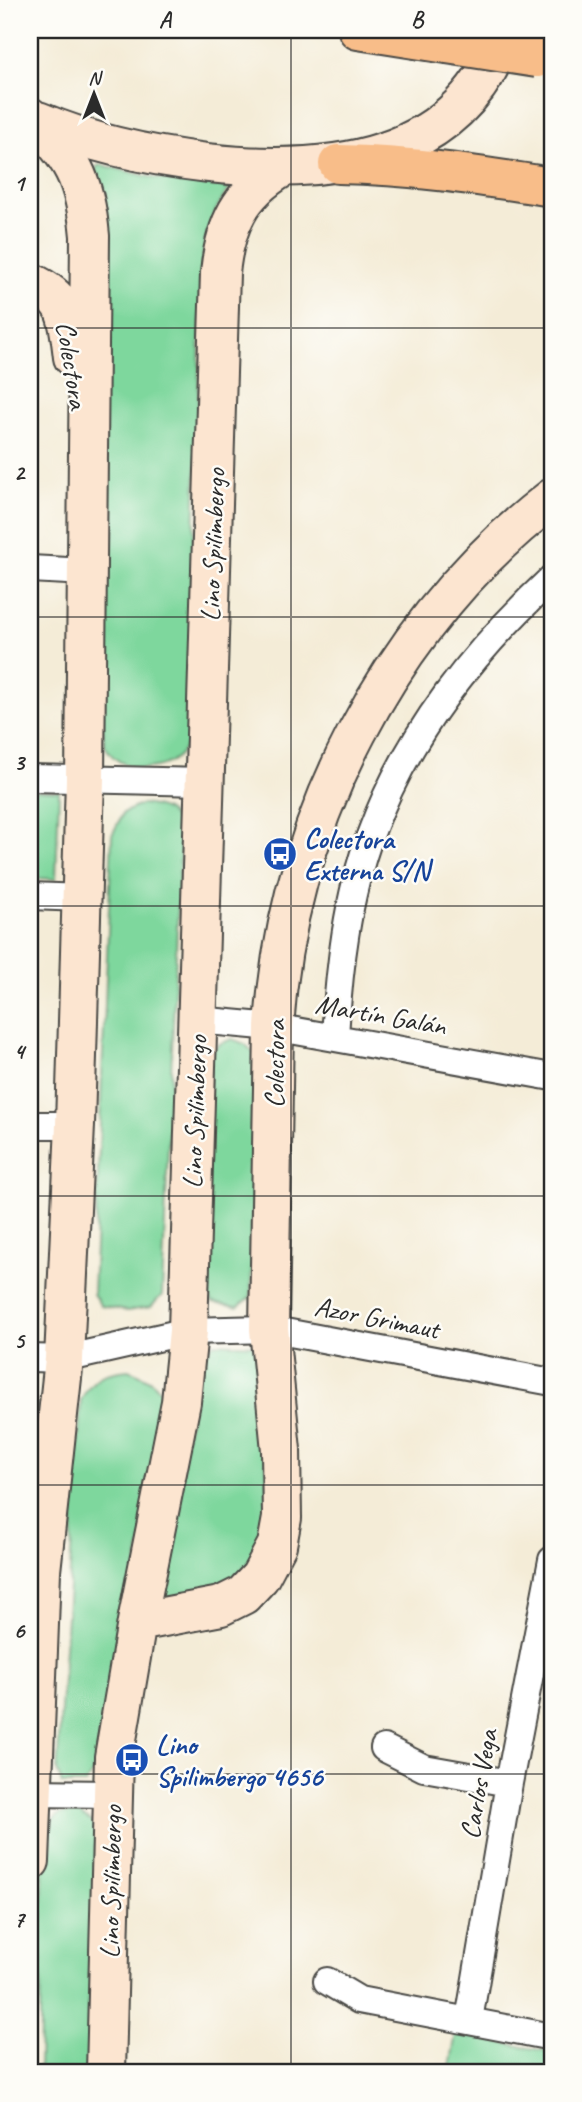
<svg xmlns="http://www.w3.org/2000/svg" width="582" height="2102" font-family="Caveat,sans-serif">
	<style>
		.green { fill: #7ed79d; stroke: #548164; stroke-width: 2 }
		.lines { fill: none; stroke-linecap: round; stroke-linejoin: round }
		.minor-casing { stroke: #494845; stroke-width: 30 }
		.secondary-casing { stroke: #494845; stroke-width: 42 }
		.motorway-casing { stroke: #494845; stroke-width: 42 }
		.minor { stroke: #fff; stroke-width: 26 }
		.secondary { stroke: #fce5d0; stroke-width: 38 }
		.motorway { stroke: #f8bd89; stroke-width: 38 }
		.motorway-bridge-casing { stroke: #494845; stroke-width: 42; stroke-linecap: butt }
		.motorway-bridge { stroke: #f8bd89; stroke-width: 38 }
		.grid { fill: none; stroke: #2b2b2b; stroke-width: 2; stroke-opacity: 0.55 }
		.labels { text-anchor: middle; stroke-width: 5; stroke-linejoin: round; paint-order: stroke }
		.street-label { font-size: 28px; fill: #2b2b2b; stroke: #fdfcf7 }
		.transit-label { font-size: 28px; font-weight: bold; fill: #164399; stroke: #fdfcf7; text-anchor: start }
		.neatline { fill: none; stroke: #2b2b2b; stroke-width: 2.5 }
		.grid-label { font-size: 23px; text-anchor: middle; font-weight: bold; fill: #2b2b2b }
	</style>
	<rect width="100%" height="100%" fill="#fdfcf7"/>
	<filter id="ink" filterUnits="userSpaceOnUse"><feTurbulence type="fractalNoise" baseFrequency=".0143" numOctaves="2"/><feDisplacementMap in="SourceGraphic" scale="14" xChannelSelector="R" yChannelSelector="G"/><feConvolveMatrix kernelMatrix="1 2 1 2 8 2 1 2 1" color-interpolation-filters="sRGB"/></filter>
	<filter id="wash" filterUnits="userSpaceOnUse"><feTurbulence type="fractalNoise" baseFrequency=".00686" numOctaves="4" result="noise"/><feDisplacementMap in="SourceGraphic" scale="28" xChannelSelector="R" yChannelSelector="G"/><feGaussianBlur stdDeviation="1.57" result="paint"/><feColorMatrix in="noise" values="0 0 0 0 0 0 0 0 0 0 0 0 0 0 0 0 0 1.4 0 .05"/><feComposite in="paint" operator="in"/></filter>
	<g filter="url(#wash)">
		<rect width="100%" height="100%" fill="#f4ecd7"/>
		<path class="green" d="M 102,165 L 154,178 L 230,188 C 212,211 205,234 202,263 L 188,743 C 184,750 180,756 173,760 C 154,774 115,770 105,745 C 103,740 104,733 103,728 L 95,172 L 97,166 Z
			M 30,790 L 59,791 L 56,879 L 30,878 Z
			M 142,804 C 164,807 170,809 181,829 L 162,1295 L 151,1307 L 127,1311 L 101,1306 L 93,1294 L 112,835 L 123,813 Z
			M 232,1039 L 245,1044 L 256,1055 L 251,1297 L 238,1307 L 213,1303 L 203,1292 L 210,1053 L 219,1044 Z
			M 214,1343 L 257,1345 L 270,1518 L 257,1556 L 227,1585 L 164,1599 L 159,1589 L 200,1359 Z
			M 128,1370 C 148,1377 156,1382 167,1400 L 101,1762 L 85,1784 L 62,1784 L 57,1771 L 81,1400 C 93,1376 102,1373 128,1370 Z
			M 69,1813 L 79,1814 L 96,1825 L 91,2072 L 39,2072 L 44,1827 L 60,1814 Z
			M 456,2034 L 552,2052 L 552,2072 L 449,2072 Z"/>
	</g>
	<g filter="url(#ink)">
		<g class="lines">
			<g class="minor-casing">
				<path id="minor" d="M 30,569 L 87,572
					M 30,778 L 204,782
					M 30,896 L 83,898
					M 197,1020 L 274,1027 L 552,1077
					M 335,1037 C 339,969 347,897 371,833 C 409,731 474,651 552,578
					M 30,1125 L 75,1125
					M 30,1358 L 64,1359 L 188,1331 L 269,1329 L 552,1382
					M 384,1748 L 424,1768 L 509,1783
					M 30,1793 L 112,1794
					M 327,1981 L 359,2000 L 552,2037
					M 469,2020 L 509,1783 L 552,1560"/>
			</g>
			<g class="secondary-casing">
				<path id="secondary" d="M 38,121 C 92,144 150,156 208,163 C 328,176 462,163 505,30
					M 30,282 C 69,299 68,318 73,357
					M 137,1622 L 221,1606 L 243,1595 L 260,1577 L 277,1545 L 282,1518 L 281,1450 L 269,1329 L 274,1027 C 287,822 389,624 552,498
					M 30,1861 L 41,1571 L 64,1359 L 75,1125 L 85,779 L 90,236 C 85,180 72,155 30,117
					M 106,2072 L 114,1757 L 137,1622 L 181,1402 L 188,1331 L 220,273 C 225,225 240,193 282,168"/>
			</g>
			<g class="motorway-casing">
				<path id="motorway" d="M 358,30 L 447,44
					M 338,164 C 411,165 481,176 552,187"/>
			</g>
			<use href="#minor" class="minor"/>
			<use href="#secondary" class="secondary"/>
			<use href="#motorway" class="motorway"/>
			<g class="motorway-bridge-casing">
				<path id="motorway-bridge" d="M 447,44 L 537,58"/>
			</g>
			<use href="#motorway-bridge" class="motorway-bridge"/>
		</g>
	</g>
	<path class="grid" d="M 291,30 L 291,2072M 30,328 L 552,328M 30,617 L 552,617M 30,906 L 552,906M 30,1196 L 552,1196M 30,1485 L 552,1485M 30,1774 L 552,1774"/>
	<defs>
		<g id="bus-disc" transform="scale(1.75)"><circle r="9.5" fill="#1a4fb4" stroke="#fdfcf7"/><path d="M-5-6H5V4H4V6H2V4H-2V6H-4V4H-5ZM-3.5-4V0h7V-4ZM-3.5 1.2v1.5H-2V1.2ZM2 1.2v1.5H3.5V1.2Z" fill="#fff"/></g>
	</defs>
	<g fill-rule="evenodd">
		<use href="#bus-disc" x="280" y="854"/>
		<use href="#bus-disc" x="132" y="1760"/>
	</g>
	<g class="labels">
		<g class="street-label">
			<text transform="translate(73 365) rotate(81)" y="10">Colectora</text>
			<text transform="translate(212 545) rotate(-88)" y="10">Lino Spilimbergo</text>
			<text transform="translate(381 1014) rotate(10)" y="10">Martín Galán</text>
			<text transform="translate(274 1064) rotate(-89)" y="10">Colectora</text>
			<text transform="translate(194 1112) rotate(-88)" y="10">Lino Spilimbergo</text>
			<text transform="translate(377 1317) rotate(11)" y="10">Azor Grimaut</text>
			<text transform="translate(478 1784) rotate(-80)" y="10">Carlos Vega</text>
			<text transform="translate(110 1882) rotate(-89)" y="10">Lino Spilimbergo</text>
		</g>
		<g class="transit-label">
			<text x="304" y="848">Colectora<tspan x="304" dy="32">Externa S/N</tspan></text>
			<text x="156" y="1754">Lino<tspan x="156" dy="32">Spilimbergo 4656</tspan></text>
		</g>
	</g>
	<rect width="582" height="2102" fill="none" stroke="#fdfcf7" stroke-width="77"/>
	<g transform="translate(94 94)" stroke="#fdfcf7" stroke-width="5" paint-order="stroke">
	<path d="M0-5L12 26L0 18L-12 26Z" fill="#2b2b2b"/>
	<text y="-10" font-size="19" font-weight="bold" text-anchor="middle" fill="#2b2b2b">N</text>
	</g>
	<rect x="38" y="38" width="506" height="2026" class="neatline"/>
	<g class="grid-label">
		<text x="165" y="27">A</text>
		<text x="417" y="27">B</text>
		<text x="19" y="191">1</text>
		<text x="19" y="480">2</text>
		<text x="19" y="770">3</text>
		<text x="19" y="1059">4</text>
		<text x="19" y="1348">5</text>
		<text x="19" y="1638">6</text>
		<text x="19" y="1927">7</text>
	</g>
</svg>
